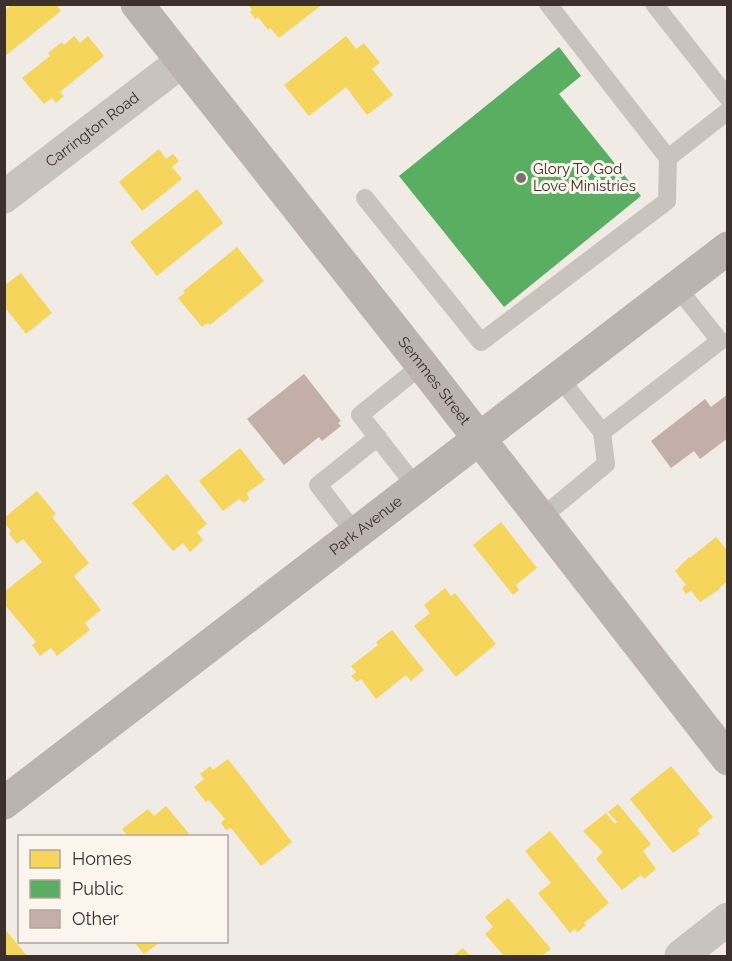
<svg xmlns="http://www.w3.org/2000/svg" width="732" height="961" font-family="Raleway,sans-serif">
	<style>
		.homes { fill: #f6d55c }
		.public { fill: #5aae61 }
		.building { fill: #c3afa7 }
		.lines { fill: none; stroke-linecap: round; stroke-linejoin: round }
		.service { stroke: #c9c3be; stroke-width: 18 }
		.minor { stroke: #c9c3be; stroke-width: 33 }
		.secondary { stroke: #bab3ae; stroke-width: 33 }
		.poi-dot { fill: #7a716c; stroke: #fbf5ee; stroke-width: 2 }
		.labels { text-anchor: middle; stroke-width: 6; stroke-linejoin: round; paint-order: stroke }
		.street-label { font-size: 15px; fill: #3b302b; stroke: #fbf5ee }
		.poi-label { font-size: 15px; fill: #3b302b; stroke: #fbf5ee; text-anchor: start }
	</style>
	<rect width="100%" height="100%" fill="#f0ebe5"/>
	<path class="homes" d="M 12,4 L 56,4 L 61,11 L 4,57 L 4,11 Z
		M 248,4 L 323,4 L 279,38 L 270,28 L 268,30 L 258,17 L 255,19 L 250,12 L 252,10 Z
		M 74,36 L 80,43 L 88,36 L 104,56 L 60,92 L 64,96 L 56,103 L 52,98 L 44,104 L 22,78 L 50,56 L 48,53 L 62,42 L 64,45 Z
		M 346,36 L 356,49 L 364,43 L 380,63 L 372,69 L 393,95 L 367,115 L 346,87 L 309,116 L 284,85 Z
		M 159,149 L 166,159 L 173,154 L 179,161 L 172,167 L 182,179 L 142,211 L 119,182 Z
		M 197,189 L 223,223 L 157,276 L 130,242 Z
		M 237,247 L 264,281 L 210,325 L 208,323 L 202,327 L 178,298 L 185,293 L 183,291 Z
		M 21,273 L 52,313 L 26,334 L 4,306 L 4,286 Z
		M 240,448 L 265,480 L 247,493 L 249,499 L 244,503 L 239,499 L 223,511 L 199,481 Z
		M 167,474 L 207,524 L 197,532 L 203,540 L 190,552 L 183,543 L 173,551 L 132,503 Z
		M 37,491 L 56,514 L 52,517 L 89,563 L 74,576 L 101,610 L 85,623 L 90,630 L 57,656 L 51,648 L 40,656 L 32,645 L 36,642 L 5,605 L 7,603 L 4,600 L 4,592 L 42,562 L 23,539 L 17,544 L 9,534 L 11,531 L 4,522 L 4,518 Z
		M 501,522 L 537,568 L 516,585 L 519,590 L 513,595 L 473,545 Z
		M 716,537 L 728,551 L 728,581 L 719,588 L 720,589 L 700,602 L 691,591 L 686,594 L 682,588 L 686,585 L 675,571 L 689,557 L 690,558 Z
		M 445,588 L 451,596 L 455,593 L 496,644 L 456,677 L 414,626 L 430,613 L 424,605 Z
		M 392,630 L 424,670 L 411,681 L 406,675 L 376,699 L 361,679 L 357,682 L 351,676 L 356,672 L 351,666 L 378,645 L 376,642 Z
		M 228,759 L 292,842 L 261,866 L 231,828 L 226,830 L 221,823 L 225,819 L 209,800 L 206,802 L 194,787 L 204,779 L 200,774 L 210,766 L 213,770 Z
		M 671,766 L 713,817 L 697,830 L 700,834 L 673,853 L 630,799 Z
		M 618,804 L 651,844 L 643,851 L 656,869 L 644,879 L 641,875 L 622,890 L 596,859 L 603,852 L 583,831 L 606,813 L 615,824 L 617,822 L 608,812 Z
		M 166,806 L 191,836 L 128,836 L 122,829 L 148,809 L 154,816 Z
		M 550,831 L 609,903 L 584,923 L 586,925 L 578,932 L 575,929 L 570,933 L 538,893 L 551,883 L 525,851 Z
		M 508,898 L 551,949 L 542,956 L 504,956 L 485,934 L 493,927 L 485,917 Z
		M 4,928 L 27,956 L 4,956 Z
		M 134,942 L 160,942 L 144,954 Z
		M 463,948 L 470,956 L 453,956 Z"/>
	<path class="public" d="M 559,47 L 581,76 L 559,94 L 641,196 L 504,307 L 399,176 Z"/>
	<path class="building" d="M 304,374 L 341,421 L 338,423 L 341,426 L 322,441 L 319,437 L 284,465 L 247,419 Z
		M 728,394 L 728,438 L 700,459 L 694,451 L 671,468 L 651,441 L 705,399 L 711,407 Z"/>
	<g class="lines">
		<path class="service" d="M 654,4 L 728,98
			M 668,158 L 728,111
			M 365,198 L 481,342 L 667,201 L 668,158 L 548,4
			M 559,377 L 602,432
			M 417,488 L 360,415 L 422,365
			M 541,518 L 606,464 L 602,432 L 720,341 L 676,286
			M 356,534 L 318,485 L 378,437"/>
		<g class="minor">
			<path id="s1" d="M 4,197 L 181,62"/>
			<path d="M 681,956 L 728,919"/>
		</g>
		<g class="secondary">
			<path id="s2" d="M 137,4 L 422,365 L 728,759"/>
			<path id="s3" d="M 4,803 L 728,248"/>
		</g>
	</g>
	<circle class="poi-dot" cx="521" cy="178" r="6"/>
	<g class="labels">
		<g class="street-label">
			<text dy="5" stroke="none"><textPath href="#s1" startOffset="111">Carrington Road</textPath></text>
			<text dy="5" stroke="none"><textPath href="#s2" startOffset="480">Semmes Street</textPath></text>
			<text dy="5" stroke="none"><textPath href="#s3" startOffset="456">Park Avenue</textPath></text>
		</g>
		<g class="poi-label">
			<text x="533" y="174">Glory To God<tspan x="533" dy="17">Love Ministries</tspan></text>
		</g>
	</g>
	<rect width="732" height="961" fill="none" stroke="#3b302b" stroke-width="12"/>
	<rect x="18" y="835" width="210" height="108" fill="#fbf5ee" stroke="#aea6a0" stroke-width="1.5"/>
	<rect x="30" y="850" width="30" height="18" fill="#f6d55c" stroke="#aea6a0" stroke-width="1.5"/>
	<text x="72" y="865" font-size="18" fill="#3b302b">Homes</text>
	<rect x="30" y="880" width="30" height="18" fill="#5aae61" stroke="#aea6a0" stroke-width="1.5"/>
	<text x="72" y="895" font-size="18" fill="#3b302b">Public</text>
	<rect x="30" y="910" width="30" height="18" fill="#c3afa7" stroke="#aea6a0" stroke-width="1.5"/>
	<text x="72" y="925" font-size="18" fill="#3b302b">Other</text>
</svg>
